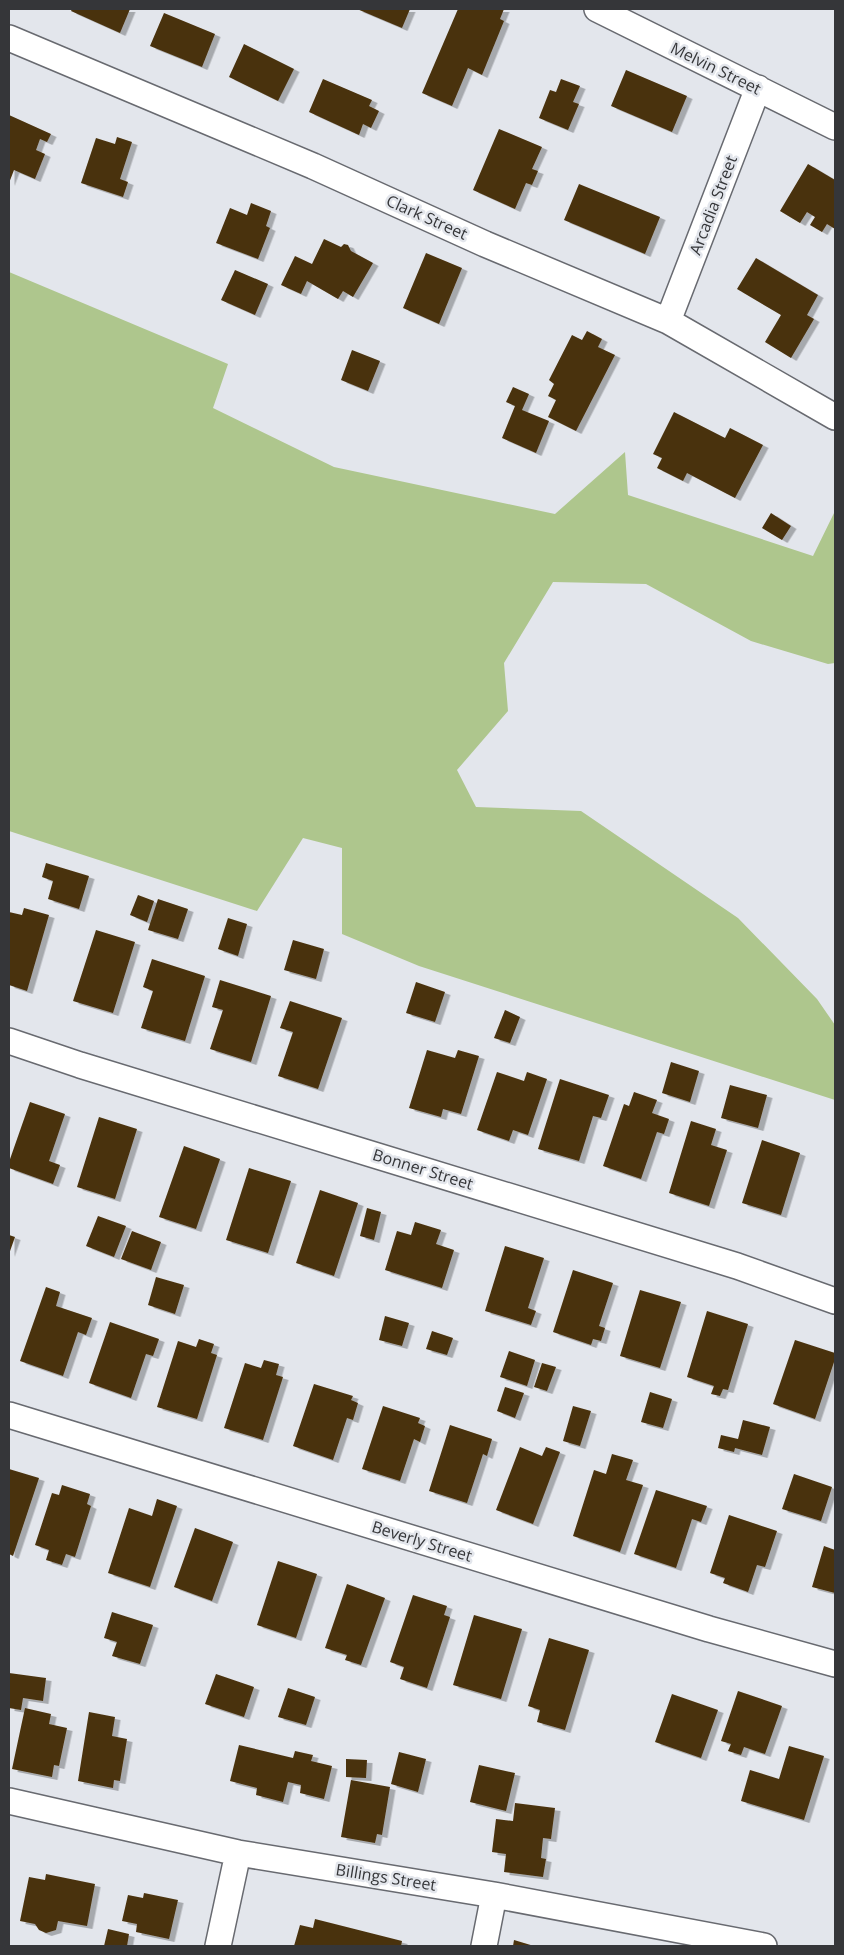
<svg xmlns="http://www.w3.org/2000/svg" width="844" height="1955" font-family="'Open Sans',sans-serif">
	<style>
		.green { fill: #aec68d }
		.building { fill: #49310c; filter: url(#shadow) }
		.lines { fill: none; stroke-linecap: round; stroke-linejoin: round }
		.minor-casing { stroke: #686a70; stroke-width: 28 }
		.minor { stroke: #fff; stroke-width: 25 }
		.labels { text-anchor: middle; stroke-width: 5; stroke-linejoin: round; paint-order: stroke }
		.street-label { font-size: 16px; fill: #353639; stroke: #e3e6ec }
	</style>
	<defs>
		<filter id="shadow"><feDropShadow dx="5.5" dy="3" stdDeviation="0" flood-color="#0004"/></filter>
	</defs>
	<rect width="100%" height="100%" fill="#e3e6ec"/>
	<path class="green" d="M 9,272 L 228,364 L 213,408 L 334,467 L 555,514 L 625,452 L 628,495 L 813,556 L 835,511 L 835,663 L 828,664 L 751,641 L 646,584 L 553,582 L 504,663 L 508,711 L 457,770 L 476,807 L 581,811 L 738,918 L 817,999 L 835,1025 L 835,1100 L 419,966 L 342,934 L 342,848 L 303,838 L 257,911 L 9,831 Z"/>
	<path class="building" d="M 72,9 L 130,9 L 120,33 L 71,11 Z
		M 357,9 L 410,9 L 402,28 Z
		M 458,9 L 504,9 L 500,19 L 504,21 L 482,75 L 468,68 L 452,106 L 422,93 Z
		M 164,13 L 215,34 L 202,67 L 150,46 Z
		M 244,44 L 294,69 L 278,101 L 229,77 Z
		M 626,70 L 687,96 L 672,132 L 611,106 Z
		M 323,79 L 372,100 L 369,106 L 379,111 L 371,128 L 363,124 L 359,135 L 309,112 Z
		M 561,79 L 580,86 L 573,102 L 579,104 L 568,130 L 539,118 L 550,90 L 556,92 Z
		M 9,115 L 51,134 L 47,142 L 40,139 L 36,150 L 45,154 L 35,179 L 14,170 L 9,183 Z
		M 499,129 L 542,147 L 532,169 L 538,171 L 532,185 L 526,183 L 515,209 L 473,190 Z
		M 117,137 L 132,142 L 120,179 L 128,182 L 123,197 L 81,183 L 96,138 L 115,144 Z
		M 808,164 L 835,180 L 835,229 L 827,224 L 822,232 L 810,225 L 815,217 L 807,212 L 800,223 L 780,211 Z
		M 579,184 L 660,217 L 645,254 L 564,220 Z
		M 251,203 L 271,211 L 266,226 L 270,228 L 258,259 L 216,243 L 230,208 L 247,215 Z
		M 324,239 L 341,247 L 344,244 L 348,245 L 351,251 L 373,263 L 353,297 L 343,291 L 338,299 L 307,281 L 301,294 L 281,285 L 295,256 L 312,264 Z
		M 426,253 L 462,268 L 439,324 L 403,308 Z
		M 756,258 L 818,295 L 807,315 L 814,319 L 791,358 L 765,342 L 781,315 L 737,289 Z
		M 235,270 L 268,284 L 255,315 L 221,300 Z
		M 587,331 L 602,339 L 598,347 L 615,355 L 576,431 L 548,417 L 556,400 L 548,396 L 554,384 L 549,380 L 572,335 L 582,340 Z
		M 352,350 L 380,361 L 368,391 L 341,380 Z
		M 513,387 L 529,394 L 522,410 L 549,421 L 536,453 L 502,438 L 515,406 L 506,402 Z
		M 674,412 L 725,438 L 730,428 L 763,445 L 735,498 L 687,473 L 683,481 L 657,468 L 662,458 L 653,454 Z
		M 771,513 L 791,526 L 782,540 L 762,528 Z
		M 46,863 L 89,876 L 79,909 L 48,899 L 53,881 L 42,877 Z
		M 138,895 L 154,901 L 147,922 L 130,915 Z
		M 158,899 L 188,909 L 178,939 L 148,930 Z
		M 24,908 L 49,915 L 27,991 L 9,985 L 9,912 L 22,915 Z
		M 228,918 L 247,924 L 238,956 L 218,949 Z
		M 96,930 L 135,942 L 113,1013 L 73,1001 Z
		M 293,940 L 324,949 L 316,979 L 284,970 Z
		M 152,959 L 205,976 L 185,1041 L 141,1028 L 153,991 L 143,987 Z
		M 220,980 L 271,996 L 251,1062 L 210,1049 L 223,1010 L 212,1007 Z
		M 416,982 L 445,992 L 435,1022 L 406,1013 Z
		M 290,1001 L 342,1018 L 318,1089 L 278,1076 L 293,1032 L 280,1028 Z
		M 505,1010 L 520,1017 L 510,1043 L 494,1038 Z
		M 427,1050 L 455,1058 L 458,1050 L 479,1056 L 461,1114 L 443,1109 L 441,1117 L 409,1108 Z
		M 671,1062 L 699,1071 L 690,1102 L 662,1093 Z
		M 497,1072 L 524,1081 L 527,1072 L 547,1079 L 528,1135 L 513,1130 L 509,1141 L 477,1130 Z
		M 560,1079 L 609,1095 L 601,1118 L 593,1116 L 579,1161 L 538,1149 Z
		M 730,1085 L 767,1095 L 758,1128 L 721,1118 Z
		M 634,1092 L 657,1100 L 652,1113 L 669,1119 L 664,1134 L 657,1132 L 641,1179 L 603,1166 L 624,1104 L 629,1106 Z
		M 30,1102 L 65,1114 L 49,1161 L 60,1165 L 53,1184 L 9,1168 L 9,1162 Z
		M 99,1117 L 137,1129 L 115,1199 L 77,1187 Z
		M 691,1121 L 716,1129 L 711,1145 L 727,1150 L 709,1206 L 669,1193 Z
		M 762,1140 L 800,1153 L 781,1215 L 742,1203 Z
		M 184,1146 L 220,1159 L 196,1229 L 159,1217 Z
		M 249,1168 L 291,1181 L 268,1253 L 226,1240 Z
		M 320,1190 L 358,1203 L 334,1276 L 296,1263 Z
		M 367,1208 L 381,1212 L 374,1240 L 360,1236 Z
		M 98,1216 L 126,1226 L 114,1257 L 86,1246 Z
		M 415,1222 L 441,1230 L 436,1244 L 454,1250 L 442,1288 L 385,1270 L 397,1231 L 411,1235 Z
		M 132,1231 L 161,1242 L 151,1270 L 121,1259 Z
		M 9,1235 L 15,1237 L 9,1254 Z
		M 505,1246 L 544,1258 L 528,1308 L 536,1311 L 531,1325 L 485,1311 Z
		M 573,1270 L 613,1283 L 599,1326 L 605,1328 L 601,1341 L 593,1339 L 591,1345 L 553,1332 Z
		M 156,1277 L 184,1285 L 175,1314 L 148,1305 Z
		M 46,1287 L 60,1292 L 56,1306 L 92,1318 L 86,1335 L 78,1332 L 63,1376 L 20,1361 Z
		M 640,1290 L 681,1302 L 660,1368 L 620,1356 Z
		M 707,1311 L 748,1324 L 728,1390 L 723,1389 L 720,1396 L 711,1394 L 714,1386 L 687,1377 Z
		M 385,1316 L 409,1323 L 402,1346 L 379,1340 Z
		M 110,1322 L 159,1339 L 153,1356 L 146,1354 L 131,1398 L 89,1383 Z
		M 432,1331 L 453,1338 L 447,1355 L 426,1349 Z
		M 199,1339 L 214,1344 L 211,1353 L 217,1355 L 197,1419 L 157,1407 L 178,1341 L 196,1347 Z
		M 795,1340 L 835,1353 L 835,1359 L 815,1419 L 773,1404 Z
		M 509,1351 L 535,1360 L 527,1386 L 500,1377 Z
		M 264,1360 L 279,1364 L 276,1375 L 283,1377 L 263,1440 L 224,1428 L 245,1363 L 261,1368 Z
		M 542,1363 L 556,1367 L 547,1391 L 534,1387 Z
		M 314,1384 L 353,1396 L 351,1400 L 358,1403 L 353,1420 L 347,1418 L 333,1460 L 293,1446 Z
		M 505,1387 L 524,1393 L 515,1418 L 497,1411 Z
		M 650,1392 L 672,1399 L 663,1428 L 641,1422 Z
		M 383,1406 L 420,1418 L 418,1423 L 425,1426 L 420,1442 L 414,1439 L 400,1481 L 362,1469 Z
		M 573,1406 L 591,1411 L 580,1446 L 563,1441 Z
		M 743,1420 L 770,1427 L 762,1455 L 735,1448 L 734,1452 L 718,1448 L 721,1435 L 738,1439 Z
		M 450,1425 L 492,1439 L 487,1456 L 483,1454 L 467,1503 L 429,1491 Z
		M 520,1447 L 542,1456 L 546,1447 L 560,1452 L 533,1524 L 496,1510 Z
		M 612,1454 L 633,1460 L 626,1480 L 643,1485 L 620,1552 L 573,1536 L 594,1470 L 606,1474 Z
		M 9,1469 L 39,1478 L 13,1556 L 9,1554 Z
		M 794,1474 L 832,1487 L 821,1521 L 782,1509 Z
		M 62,1485 L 90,1494 L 87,1504 L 91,1506 L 75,1557 L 66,1554 L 62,1565 L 46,1560 L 49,1550 L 35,1545 L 52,1493 L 59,1495 Z
		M 656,1490 L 707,1506 L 701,1522 L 692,1519 L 676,1568 L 634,1554 Z
		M 157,1499 L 177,1506 L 150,1587 L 108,1573 L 129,1508 L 152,1516 Z
		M 729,1515 L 777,1531 L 765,1567 L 757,1565 L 748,1592 L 723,1583 L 725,1578 L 710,1573 Z
		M 195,1528 L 233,1542 L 212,1601 L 174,1587 Z
		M 824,1546 L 835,1550 L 835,1593 L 812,1587 Z
		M 278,1561 L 317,1574 L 296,1638 L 257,1625 Z
		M 347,1584 L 385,1598 L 361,1665 L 345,1660 L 347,1655 L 325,1648 Z
		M 413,1595 L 447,1606 L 444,1615 L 450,1617 L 427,1688 L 400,1679 L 404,1667 L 390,1662 Z
		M 112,1612 L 153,1625 L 140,1664 L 112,1656 L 117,1642 L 104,1638 Z
		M 474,1615 L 522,1629 L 501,1699 L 453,1685 Z
		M 549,1638 L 589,1650 L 565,1730 L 537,1722 L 540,1710 L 528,1706 Z
		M 9,1673 L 46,1678 L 43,1701 L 23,1698 L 21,1710 L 9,1708 Z
		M 216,1674 L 254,1687 L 244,1717 L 205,1704 Z
		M 288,1688 L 315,1697 L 306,1725 L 278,1717 Z
		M 738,1691 L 782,1706 L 765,1754 L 744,1747 L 741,1755 L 728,1751 L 731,1744 L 721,1741 Z
		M 672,1694 L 718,1710 L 701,1758 L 655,1742 Z
		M 25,1708 L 51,1714 L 49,1724 L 67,1728 L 59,1766 L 54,1765 L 52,1777 L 12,1769 Z
		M 89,1712 L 115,1717 L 112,1736 L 127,1739 L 120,1781 L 114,1780 L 113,1788 L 78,1781 Z
		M 239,1745 L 293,1758 L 295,1751 L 313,1755 L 311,1761 L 332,1766 L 324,1799 L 300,1793 L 301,1785 L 288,1782 L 283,1802 L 256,1795 L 257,1788 L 230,1781 Z
		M 789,1746 L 824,1756 L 804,1820 L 741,1801 L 750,1770 L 779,1779 Z
		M 399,1752 L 426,1759 L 418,1792 L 391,1784 Z
		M 346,1759 L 367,1760 L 366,1778 L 346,1777 Z
		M 479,1765 L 515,1773 L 506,1811 L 470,1802 Z
		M 351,1780 L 390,1787 L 382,1835 L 377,1834 L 375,1843 L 341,1837 Z
		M 515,1803 L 555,1808 L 551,1839 L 543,1838 L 541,1858 L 546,1859 L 543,1877 L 504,1872 L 506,1854 L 492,1852 L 496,1819 L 513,1821 Z
		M 46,1874 L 95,1884 L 87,1926 L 58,1921 L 56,1930 L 46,1933 L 39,1930 L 35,1924 L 20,1921 L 29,1877 L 45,1880 Z
		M 144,1893 L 178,1900 L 169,1939 L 136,1932 L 137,1924 L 122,1921 L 128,1895 L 143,1898 Z
		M 315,1919 L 402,1941 L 401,1946 L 294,1946 L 300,1925 L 313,1928 Z
		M 108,1929 L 129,1934 L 127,1946 L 104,1946 Z
		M 514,1940 L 534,1946 L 513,1946 Z"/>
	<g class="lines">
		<g class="minor-casing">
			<path id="minor" d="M 597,9 L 835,127
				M 9,38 L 313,166 L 485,244 L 668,321 L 835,417
				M 668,321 L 758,88
				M 9,1041 L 80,1065 L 737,1266 L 835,1301
				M 9,1415 L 709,1629 L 835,1664
				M 9,1801 L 238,1853 L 494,1895 L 764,1946
				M 218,1946 L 238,1853
				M 484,1946 L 494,1895"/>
		</g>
		<use href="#minor" class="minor"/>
	</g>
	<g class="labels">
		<g class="street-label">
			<text transform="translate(716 68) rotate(26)" y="6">Melvin Street</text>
			<text transform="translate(713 205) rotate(-69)" y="6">Arcadia Street</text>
			<text transform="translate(427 217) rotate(24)" y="6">Clark Street</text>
			<text transform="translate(423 1169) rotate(17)" y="6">Bonner Street</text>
			<text transform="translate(422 1541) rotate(17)" y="6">Beverly Street</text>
			<text transform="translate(386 1877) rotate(9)" y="6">Billings Street</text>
		</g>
	</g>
	<rect width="844" height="1955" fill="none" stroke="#353639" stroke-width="20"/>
</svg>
